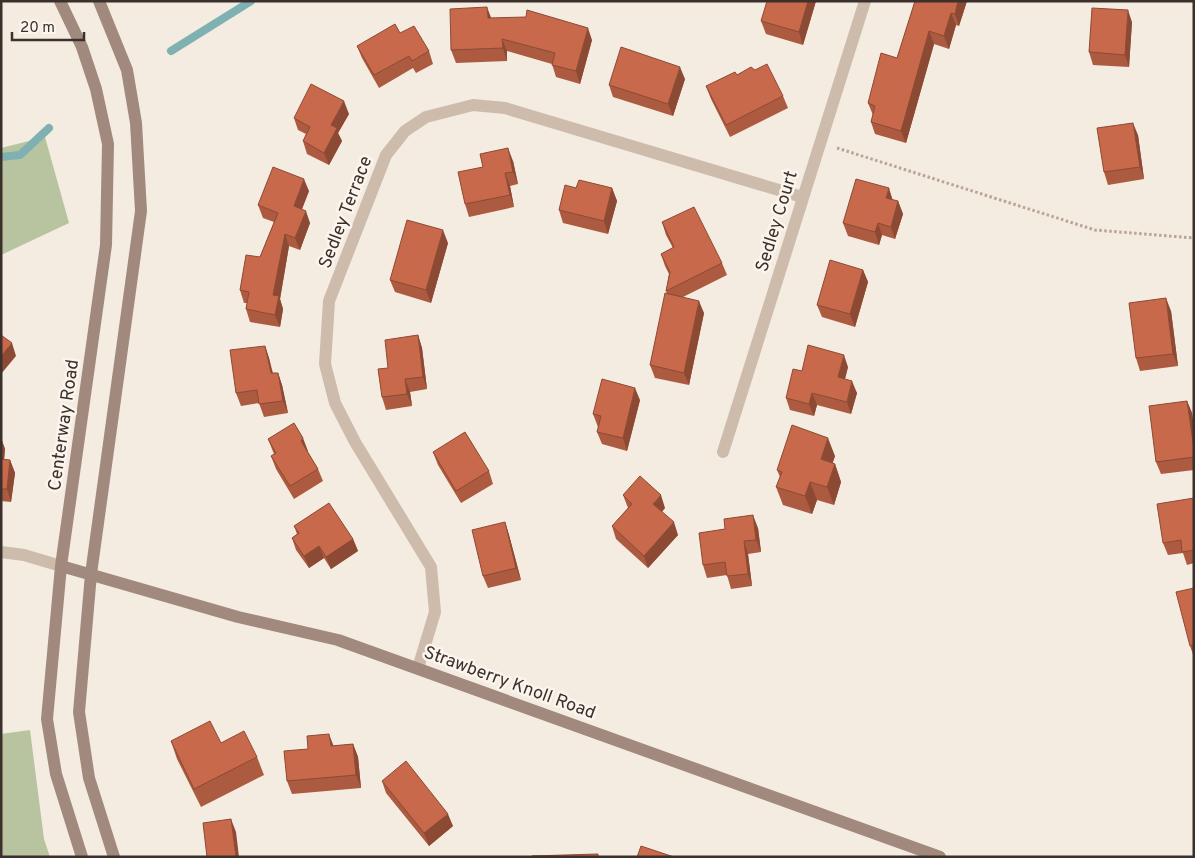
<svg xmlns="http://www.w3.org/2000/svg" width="1195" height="858" font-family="Overpass,sans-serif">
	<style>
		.green { fill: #b8c4a0 }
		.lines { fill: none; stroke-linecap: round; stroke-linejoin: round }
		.stream { stroke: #7fb0b2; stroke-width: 8 }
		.path { stroke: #b9a596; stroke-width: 3; stroke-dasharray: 2.5 2.5; stroke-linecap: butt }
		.street { stroke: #cdbbac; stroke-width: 12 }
		.secondary { stroke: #a18a7d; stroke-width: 12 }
		.wall { fill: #ac5a40 }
		.shaded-wall { fill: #8c4a34 }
		.building { fill: #c8694b; stroke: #8c4a34 }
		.labels { text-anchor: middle; stroke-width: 5; stroke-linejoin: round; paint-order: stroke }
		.street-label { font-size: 18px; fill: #3b302b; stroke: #fbf5ee }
	</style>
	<rect width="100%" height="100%" fill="#f4ebe1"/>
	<path class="green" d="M 45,137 L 69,223 L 1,255 L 1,148 Z
		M 30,730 L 44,839 L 50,857 L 1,857 L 1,734 Z"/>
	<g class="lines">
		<path class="stream" d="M 171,51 L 251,1
			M 1,157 L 20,155 L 49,128"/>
		<path class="path" d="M 837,148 L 1095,230 L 1194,238"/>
		<path class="street" d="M 723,452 L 865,1
			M 1,552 L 24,555 L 61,566
			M 418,668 L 435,612 L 431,567 L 355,442 L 335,403 L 325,364 L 329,301 L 386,155 L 405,131 L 426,117 L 473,105 L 505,108 L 802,197"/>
		<path class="secondary" d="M 60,1 L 82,47 L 96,89 L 108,144 L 106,245 L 61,566 L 47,719 L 56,774 L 82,857
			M 99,1 L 127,70 L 136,123 L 141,211 L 91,574 L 79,712 L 89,778 L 114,857
			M 61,566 L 238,617 L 338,640 L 940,857"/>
	</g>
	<path class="wall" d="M 816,1 L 803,45 L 766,34 L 761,21 Z
		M 915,1 L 967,1 L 959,26 L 956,25 L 949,49 L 934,44 L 906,143 L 875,134 L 871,122 L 873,115 L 868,103 L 897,58 Z
		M 491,18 L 592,40 L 580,84 L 556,77 L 552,64 L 507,51 L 507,61 L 456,63 L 451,50 Z
		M 1132,22 L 1129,67 L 1093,65 L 1089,52 Z
		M 357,46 L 429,51 L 433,64 L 416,73 L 413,68 L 379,88 L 362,58 Z
		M 737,75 L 783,96 L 788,108 L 730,137 L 711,99 L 706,86 Z
		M 685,79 L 673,116 L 613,97 L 609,85 Z
		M 349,114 L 338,133 L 342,141 L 329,165 L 307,154 L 303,141 L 306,134 L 298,130 L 294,118 Z
		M 1138,135 L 1144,179 L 1108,185 L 1104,172 Z
		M 513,161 L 518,184 L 510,186 L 514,207 L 469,217 L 465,204 Z
		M 576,188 L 612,188 L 617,201 L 608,234 L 563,223 L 559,210 Z
		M 309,191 L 302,209 L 310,223 L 300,250 L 289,246 L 280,299 L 283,309 L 280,327 L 250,322 L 246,309 L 247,303 L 244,303 L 240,290 L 260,257 L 274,222 L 263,218 L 258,205 Z
		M 893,200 L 898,201 L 903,214 L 895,239 L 882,235 L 879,245 L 848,236 L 843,223 Z
		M 662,222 L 722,263 L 727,275 L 683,297 L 704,313 L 689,385 L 655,378 L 650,365 L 667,294 L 666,291 L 669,274 L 665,266 L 661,254 L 673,248 L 666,235 Z
		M 448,243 L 431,303 L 395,292 L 390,280 Z
		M 863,270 L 868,282 L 855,327 L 822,317 L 817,305 Z
		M 1171,311 L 1178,366 L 1140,371 L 1136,358 Z
		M 418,335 L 422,348 L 427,389 L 410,392 L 412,406 L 386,410 L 382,397 L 388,368 Z
		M 265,346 L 269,358 L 273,373 L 278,373 L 282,385 L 288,413 L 264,417 L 259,403 L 241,406 L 236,393 Z
		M 848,367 L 845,379 L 857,393 L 851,414 L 817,405 L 814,416 L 790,410 L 786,398 L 802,371 Z
		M 640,400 L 627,451 L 602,444 L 597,432 L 599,427 L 598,427 L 593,414 Z
		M 1187,401 L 1192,413 L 1194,428 L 1194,470 L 1161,474 L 1156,462 Z
		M 1,438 L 5,449 L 4,460 L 10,460 L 15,473 L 11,502 L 1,501 Z
		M 268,439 L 308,451 L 307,451 L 318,469 L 323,481 L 294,499 L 276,469 L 271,456 L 274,454 Z
		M 433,452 L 489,471 L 493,484 L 461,503 L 438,465 Z
		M 835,456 L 832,463 L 835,464 L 841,482 L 834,505 L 817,500 L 812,514 L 783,505 L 776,487 L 780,477 L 777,470 Z
		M 623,495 L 665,508 L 662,512 L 678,535 L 648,568 L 616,539 L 612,526 L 628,508 Z
		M 1194,498 L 1194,563 L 1187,565 L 1183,553 L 1168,555 L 1163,543 Z
		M 505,522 L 509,535 L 521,580 L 488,588 L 483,576 Z
		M 294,526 L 353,539 L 358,551 L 331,569 L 324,558 L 309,568 L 296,550 L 292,538 L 297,534 Z
		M 758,528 L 761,552 L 748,554 L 752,586 L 731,589 L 727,575 L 707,578 L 703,565 L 725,529 Z
		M 1194,588 L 1194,657 L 1190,646 Z
		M 171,741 L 221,743 L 257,757 L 264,775 L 201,807 L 177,759 Z
		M 353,744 L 358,757 L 361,788 L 292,794 L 287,781 L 334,746 Z
		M 382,781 L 453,826 L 429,846 L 386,793 Z"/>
	<path class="shaded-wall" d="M 808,1 L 816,1 L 803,45 L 799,32 Z
		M 958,1 L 967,1 L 959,26 L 955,14 Z
		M 487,7 L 492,20 L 488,18 Z
		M 1128,10 L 1132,22 L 1129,67 L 1125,55 Z
		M 951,13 L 956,25 L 949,49 L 944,36 Z
		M 588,28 L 592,40 L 580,84 L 576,71 Z
		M 929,31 L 934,44 L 906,143 L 901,131 Z
		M 502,39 L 507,51 L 507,61 L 503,48 Z
		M 680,67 L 685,79 L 673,116 L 668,104 Z
		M 344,101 L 349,114 L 338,133 L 342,141 L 329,165 L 324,153 L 331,125 Z
		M 1133,123 L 1138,135 L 1144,179 L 1140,167 Z
		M 508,148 L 513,161 L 518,184 L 513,172 Z
		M 505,173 L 510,186 L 514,207 L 510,195 Z
		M 304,179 L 309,191 L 298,219 L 294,206 Z
		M 612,188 L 617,201 L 608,234 L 604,221 Z
		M 889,188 L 893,201 L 886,198 Z
		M 898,201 L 903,214 L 895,239 L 891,227 Z
		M 306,211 L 310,223 L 300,250 L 295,238 Z
		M 878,223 L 882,235 L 879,245 L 875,232 Z
		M 443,230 L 448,243 L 431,303 L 426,290 Z
		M 285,234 L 289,246 L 280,299 L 283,309 L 280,327 L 275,315 L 273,295 Z
		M 863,270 L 868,282 L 855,327 L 850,314 Z
		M 1166,298 L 1171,311 L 1178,366 L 1173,354 Z
		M 699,301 L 704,313 L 689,385 L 684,373 Z
		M 418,335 L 422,348 L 427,389 L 423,377 Z
		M 12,343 L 16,356 L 1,374 L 1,356 Z
		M 265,346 L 269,358 L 275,386 L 271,373 Z
		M 844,355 L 848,367 L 842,390 L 838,377 Z
		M 278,373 L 282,385 L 288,413 L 283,401 Z
		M 405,379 L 410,392 L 412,406 L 407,394 Z
		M 852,381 L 857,393 L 851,414 L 847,402 Z
		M 635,388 L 640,400 L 627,451 L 623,438 Z
		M 812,393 L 817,405 L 814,416 L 809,404 Z
		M 1187,401 L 1192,413 L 1194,428 L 1194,449 Z
		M 1,438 L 5,449 L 3,472 L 1,467 Z
		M 303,438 L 308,451 L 306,454 L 301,441 Z
		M 828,438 L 835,456 L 828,478 L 821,459 Z
		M 10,460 L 15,473 L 11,502 L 7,489 Z
		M 835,464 L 841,482 L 834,505 L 827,487 Z
		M 810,482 L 817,500 L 812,514 L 805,496 Z
		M 661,495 L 665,508 L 657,516 L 653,504 Z
		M 753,515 L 758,528 L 761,552 L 756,540 Z
		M 505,522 L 509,535 L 521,580 L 516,568 Z
		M 674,522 L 678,535 L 648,568 L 644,556 Z
		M 353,539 L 358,551 L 331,569 L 326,557 Z
		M 744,541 L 748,554 L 752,586 L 748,574 Z
		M 319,546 L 324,558 L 309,568 L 304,556 Z
		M 329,734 L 334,747 L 331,746 Z
		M 353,744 L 358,757 L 361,788 L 356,775 Z
		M 448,814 L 453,826 L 429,846 L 424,833 Z
		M 231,819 L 236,832 L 239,857 L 236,857 Z"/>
	<path class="building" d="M 767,1 L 808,1 L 799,32 L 761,21 Z
		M 915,1 L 958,1 L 955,14 L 951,13 L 944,36 L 929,31 L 901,131 L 871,122 L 875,106 L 868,103 L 881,53 L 897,58 Z
		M 487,7 L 488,18 L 526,17 L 527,10 L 588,28 L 576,71 L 552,65 L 555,53 L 502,39 L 503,48 L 451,50 L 450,9 Z
		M 1092,8 L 1128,10 L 1125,55 L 1089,52 Z
		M 395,24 L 400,33 L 414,26 L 429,51 L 412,61 L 409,56 L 374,75 L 357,46 Z
		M 621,47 L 680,67 L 668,104 L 609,85 Z
		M 767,64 L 783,96 L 726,125 L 706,86 L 735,72 L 737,75 L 751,67 L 755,70 Z
		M 311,84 L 344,101 L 331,125 L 337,128 L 324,153 L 303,141 L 310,127 L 294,118 Z
		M 1133,123 L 1140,167 L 1104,172 L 1097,128 Z
		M 508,148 L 513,172 L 505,173 L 510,195 L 465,204 L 458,172 L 483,167 L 480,154 Z
		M 273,167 L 304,179 L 294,206 L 306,211 L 295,238 L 285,234 L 273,295 L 279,296 L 275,315 L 246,309 L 249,292 L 240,290 L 246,255 L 260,257 L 278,213 L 258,205 Z
		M 856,179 L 889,188 L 886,198 L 898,201 L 891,227 L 878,223 L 875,232 L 843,223 Z
		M 579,180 L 612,188 L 604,221 L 559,210 L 565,185 L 576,188 Z
		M 694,207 L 722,263 L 666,291 L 670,272 L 661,254 L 674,247 L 662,222 Z
		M 407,220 L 443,230 L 426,290 L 390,280 Z
		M 830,260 L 863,270 L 850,314 L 817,305 Z
		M 665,293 L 699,301 L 684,373 L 650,365 Z
		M 1166,298 L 1173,354 L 1136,358 L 1129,303 Z
		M 1,335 L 12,343 L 1,356 Z
		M 418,335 L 423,377 L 405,379 L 407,394 L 382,397 L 378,369 L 388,368 L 385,340 Z
		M 808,345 L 844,355 L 838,377 L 852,381 L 847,402 L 812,393 L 809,404 L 786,398 L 793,369 L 802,371 Z
		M 265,346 L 271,373 L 278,373 L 283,401 L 259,404 L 257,390 L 236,393 L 230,350 Z
		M 602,379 L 635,388 L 623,438 L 597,432 L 601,416 L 593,414 Z
		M 1187,401 L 1194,449 L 1194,457 L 1156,462 L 1149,406 Z
		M 294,423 L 303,438 L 301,441 L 318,469 L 290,486 L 271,456 L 276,453 L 268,439 Z
		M 792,425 L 828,438 L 821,459 L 835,464 L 827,487 L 810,482 L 805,496 L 776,487 L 782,472 L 777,470 Z
		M 465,432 L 489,471 L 456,491 L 433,452 Z
		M 1,459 L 10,460 L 7,489 L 1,489 Z
		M 640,476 L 661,495 L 653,504 L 674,522 L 644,556 L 612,526 L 632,504 L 623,495 Z
		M 1194,498 L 1194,550 L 1182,552 L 1181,540 L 1163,543 L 1157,504 Z
		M 329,503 L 353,539 L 326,557 L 319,546 L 304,556 L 292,538 L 299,533 L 294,526 Z
		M 753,515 L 756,540 L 744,541 L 748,574 L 727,576 L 725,562 L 703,565 L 699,533 L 725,529 L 724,519 Z
		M 505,522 L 516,568 L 483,576 L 472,530 Z
		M 1194,588 L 1194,645 L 1190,646 L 1176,592 Z
		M 210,721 L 221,743 L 244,731 L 257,757 L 194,789 L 171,741 Z
		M 329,734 L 331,746 L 353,744 L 356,775 L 287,781 L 284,751 L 308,749 L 307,736 Z
		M 406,761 L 448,814 L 424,833 L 382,781 Z
		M 231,819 L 236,857 L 207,857 L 203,823 Z
		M 641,846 L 674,857 L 637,857 Z
		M 598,854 L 598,857 L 532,856 Z"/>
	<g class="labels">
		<g class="street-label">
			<text transform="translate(345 212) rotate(-69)" y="6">Sedley Terrace</text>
			<text transform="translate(776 221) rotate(-73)" y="6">Sedley Court</text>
			<text transform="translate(63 425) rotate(-82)" y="6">Centerway Road</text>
			<text transform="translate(510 682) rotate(20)" y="6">Strawberry Knoll Road</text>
		</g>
	</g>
	<rect width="1195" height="858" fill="none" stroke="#3b302b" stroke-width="5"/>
	<path d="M12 32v8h72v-8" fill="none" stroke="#3b302b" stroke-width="2.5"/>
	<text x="20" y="32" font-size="15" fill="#3b302b" stroke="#fbf5ee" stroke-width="4" paint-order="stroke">20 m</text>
</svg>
